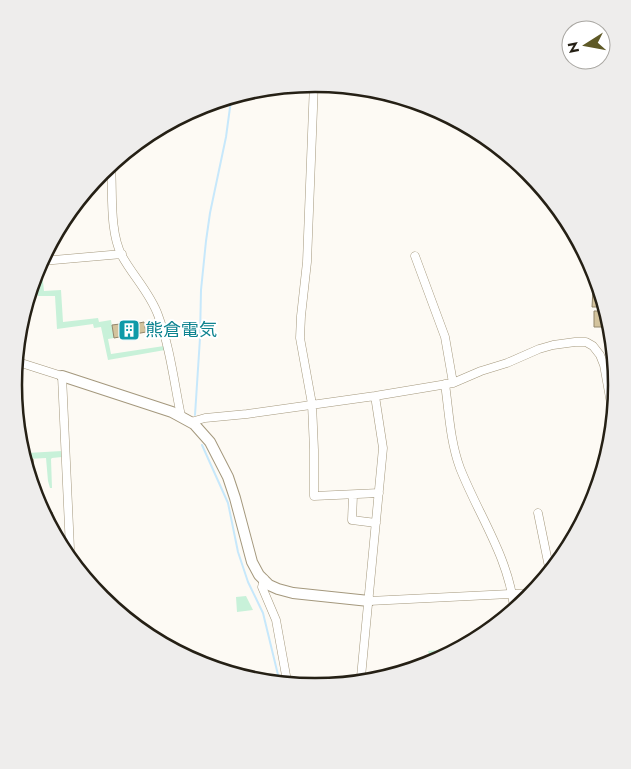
<svg xmlns="http://www.w3.org/2000/svg" width="631" height="769" font-family="Jost,'Noto Sans JP',sans-serif">
	<style>
		.green { fill: #c8f1d9 }
		.lines { fill: none; stroke-linecap: round; stroke-linejoin: round }
		.stream { stroke: #c7e8fb; stroke-width: 2 }
		.building { fill: #d3c39d; stroke: #92866b }
		.minor-casing { stroke: #a4987d; stroke-width: 9 }
		.tertiary-casing { stroke: #a4987d; stroke-width: 12 }
		.minor { stroke: #fff; stroke-width: 8 }
		.tertiary { stroke: #fff; stroke-width: 10 }
		.labels { text-anchor: middle; stroke-width: 4; stroke-linejoin: round; paint-order: stroke }
		.culture-label { font-size: 18px; fill: #0d838f; stroke: #fff; text-anchor: start }
		.rim { fill: none; stroke: #252015; stroke-width: 2.5 }
	</style>
	<rect width="100%" height="100%" fill="#fdfaf4"/>
	<path class="green" d="M 41,263 L 44,291 L 61,290 L 63,322 L 98,318 L 99,322 L 111,320 L 114,338 L 108,339 L 111,354 L 164,346 L 165,350 L 108,360 L 101,327 L 94,328 L 93,324 L 57,329 L 55,296 L 38,296 L 36,272 Z
		M 62,451 L 62,457 L 52,458 L 51,459 L 52,488 L 50,488 L 48,481 L 46,458 L 28,459 L 27,453 Z
		M 246,596 L 253,610 L 237,612 L 236,597 Z
		M 438,650 L 441,657 L 437,659 L 431,659 L 428,651 Z"/>
	<g class="lines">
		<path class="stream" d="M 195,415 L 200,338 L 201,290 L 206,241 L 210,213 L 226,137 L 231,100
			M 202,445 L 228,503 L 238,552 L 248,582 L 263,613 L 279,679"/>
	</g>
	<path class="building" d="M 593,289 L 598,289 L 602,307 L 592,307 Z
		M 594,311 L 603,311 L 606,327 L 594,327 Z
		M 144,322 L 146,332 L 114,338 L 112,325 L 120,324 L 120,328 L 122,328 L 122,326 L 131,324 L 131,326 L 134,326 L 134,324 Z
		M 29,459 L 33,459 L 34,488 Z
		M 39,503 L 46,503 L 47,515 Z
		M 52,512 L 53,524 L 47,513 Z"/>
	<g class="lines">
		<g class="minor-casing">
			<path id="minor" d="M 314,83 L 307,262 L 301,316 L 300,338 L 312,404 L 314,450 L 314,496 L 379,493
				M 111,165 C 113,192 109,231 122,256 C 133,276 150,293 158,315 C 170,347 174,382 181,416
				M 415,256 L 445,337 L 453,383
				M 42,261 L 122,254
				M 18,362 L 62,376 L 70,549
				M 445,384 C 449,412 450,441 460,468 C 478,514 509,558 514,608
				M 191,422 L 205,418 L 247,414 L 375,396 L 453,383 L 481,371 L 507,363 L 539,349 L 553,345 L 575,342 L 586,342 L 593,346 L 600,355 L 604,365 L 612,409
				M 353,495 L 352,520 L 376,523
				M 538,513 L 549,567
				M 264,579 L 262,587 L 276,620 L 287,681
				M 369,601 L 532,593
				M 361,677 L 383,448 L 375,396"/>
		</g>
		<g class="tertiary-casing">
			<path id="tertiary" d="M 62,376 L 172,412 L 194,424 L 210,442 L 228,477 L 235,498 L 252,562 L 259,575 L 269,585 L 278,589 L 293,593 L 369,601"/>
		</g>
		<use href="#minor" class="minor"/>
		<use href="#tertiary" class="tertiary"/>
	</g>
	<defs>
		<g id="building-square" transform="scale(1.125)"><rect x="-9" y="-9" width="18" height="18" rx="4" fill="#0f9aa8" stroke="#fff"/><path d="M-4-6H4V6H1V3H-1V6H-4ZM-2.5-4.3h1.7v1.8h-1.7ZM.8-4.3h1.7v1.8H.8ZM-2.5-1h1.7V.8h-1.7ZM.8-1h1.7V.8H.8Z" fill="#fff"/></g>
	</defs>
	<g fill-rule="evenodd">
		<use href="#building-square" x="129" y="330"/>
	</g>
	<g class="labels">
		<g class="culture-label">
			<text x="145" y="336">熊倉電気</text>
		</g>
	</g>
	<path d="M0 0H631V769H0ZM22 385a293 293 0 1 1 586 0a293 293 0 1 1-586 0Z" fill="#eeedec" fill-rule="evenodd"/>
	<path class="rim" d="M22 385a293 293 0 1 1 586 0a293 293 0 1 1-586 0Z"/>
	<g transform="translate(586 45) rotate(259)"><circle r="24" fill="#ffffff" stroke="#a8a6a1"/>
	<path d="M0-4L9 19L0 12L-9 19Z" fill="#5e5926"/>
	<text y="-8" font-size="14" font-weight="bold" text-anchor="middle" fill="#252015">N</text>
	</g>
</svg>
